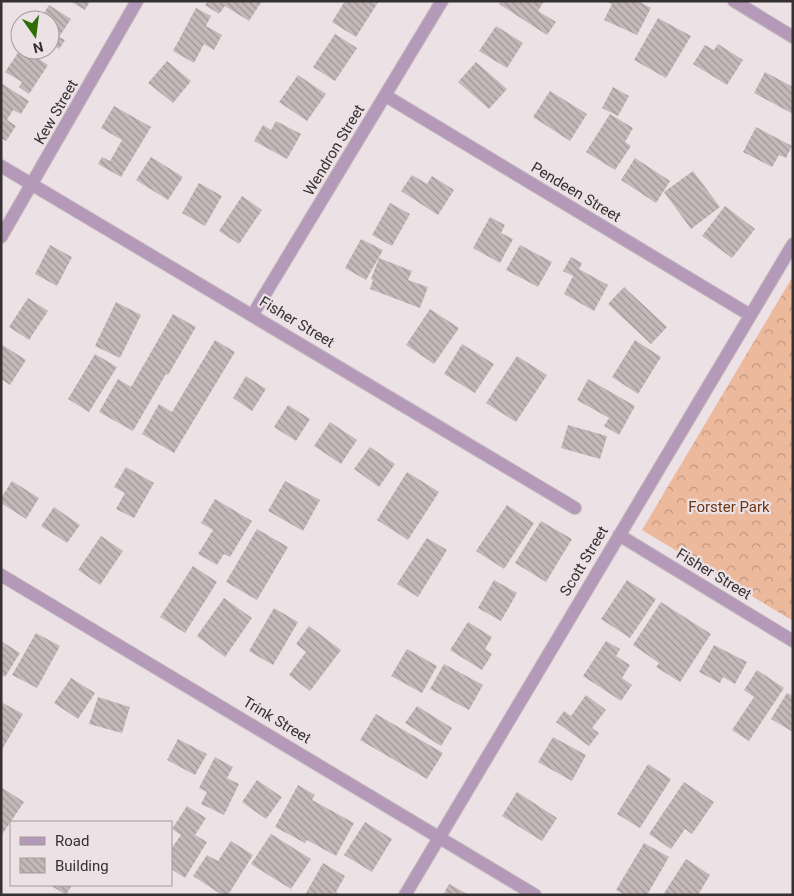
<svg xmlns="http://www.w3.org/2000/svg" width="794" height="896" font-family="Roboto,sans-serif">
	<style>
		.forest { fill: url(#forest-crowns) }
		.building { fill: url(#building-back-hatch) }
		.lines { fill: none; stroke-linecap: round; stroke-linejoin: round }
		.minor-casing { stroke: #c7bec1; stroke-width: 14 }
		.tertiary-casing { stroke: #c7bec1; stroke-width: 14 }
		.minor { stroke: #b499b8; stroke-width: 12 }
		.tertiary { stroke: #b499b8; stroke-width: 12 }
		.labels { text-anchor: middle; stroke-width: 4.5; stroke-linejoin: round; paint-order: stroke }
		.street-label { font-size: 15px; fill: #353132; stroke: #ece1e5 }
		.park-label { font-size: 15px; fill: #6b3615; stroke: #ece1e5 }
	</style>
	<defs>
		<pattern id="forest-crowns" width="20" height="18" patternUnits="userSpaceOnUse" patternTransform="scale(1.25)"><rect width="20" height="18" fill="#edb99c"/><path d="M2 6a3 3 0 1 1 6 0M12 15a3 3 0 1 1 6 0" fill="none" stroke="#c19780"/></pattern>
		<pattern id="building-back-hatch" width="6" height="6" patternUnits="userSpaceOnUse" patternTransform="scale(1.25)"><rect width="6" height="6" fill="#c4b8b8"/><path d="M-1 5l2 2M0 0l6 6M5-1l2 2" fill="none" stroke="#a09696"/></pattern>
	</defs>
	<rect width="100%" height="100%" fill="#ece1e5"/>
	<path class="forest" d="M 793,276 L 793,621 L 642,530 Z"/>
	<path class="building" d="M 70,1 L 90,1 L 85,10 Z
		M 208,1 L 262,1 L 249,21 L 225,6 L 219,14 L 205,5 Z
		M 345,1 L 379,1 L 356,37 L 332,22 Z
		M 501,1 L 544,1 L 538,11 L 556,22 L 547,35 L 499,4 Z
		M 606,1 L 638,1 L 651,8 L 637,35 L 604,20 L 612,4 Z
		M 49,5 L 71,19 L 59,37 L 65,40 L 59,49 L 50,43 L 50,20 L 40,20 Z
		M 196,8 L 211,16 L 206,26 L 222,35 L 214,50 L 204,44 L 194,63 L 173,51 Z
		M 658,18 L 691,36 L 666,78 L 634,60 Z
		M 496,26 L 523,43 L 507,68 L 479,51 Z
		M 335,34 L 357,48 L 335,81 L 313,67 Z
		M 718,44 L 743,60 L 727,85 L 693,64 L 705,45 L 714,50 Z
		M 20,50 L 25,50 L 48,65 L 29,94 L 19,87 L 22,82 L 5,72 Z
		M 167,61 L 191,81 L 173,103 L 148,83 Z
		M 476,62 L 507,89 L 489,109 L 458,82 Z
		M 765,72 L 793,87 L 793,114 L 754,93 Z
		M 298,75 L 326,94 L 307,121 L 279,102 Z
		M 1,83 L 29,101 L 21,114 L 13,110 L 7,120 L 16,126 L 6,141 L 1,138 Z
		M 613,87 L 629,96 L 618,116 L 602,108 Z
		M 550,91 L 587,114 L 570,141 L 533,117 Z
		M 114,106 L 151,127 L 121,177 L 98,164 L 102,157 L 110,161 L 122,140 L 101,128 Z
		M 610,114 L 633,128 L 625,142 L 631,146 L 615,170 L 586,152 Z
		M 276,121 L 301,134 L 287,159 L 254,141 L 263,125 L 271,130 Z
		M 756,127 L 792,146 L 786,158 L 779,155 L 772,167 L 743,152 Z
		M 151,157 L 183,177 L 168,200 L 136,180 Z
		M 635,158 L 670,181 L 656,203 L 621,180 Z
		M 693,171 L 720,207 L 691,229 L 664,192 Z
		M 412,175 L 427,184 L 432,176 L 454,190 L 438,215 L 401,191 Z
		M 199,183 L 222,196 L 205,226 L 182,213 Z
		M 242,196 L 262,210 L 239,244 L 219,231 Z
		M 390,203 L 410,214 L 392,246 L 372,235 Z
		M 725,206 L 755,229 L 732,258 L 702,236 Z
		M 490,217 L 505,225 L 501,233 L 513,239 L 500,263 L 473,248 Z
		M 361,239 L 383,250 L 366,280 L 345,268 Z
		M 50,245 L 72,257 L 57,286 L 35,274 Z
		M 520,245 L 552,262 L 538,287 L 506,270 Z
		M 571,257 L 582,263 L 579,269 L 608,285 L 594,311 L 564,294 L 573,276 L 563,271 Z
		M 379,258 L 412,271 L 408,280 L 428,287 L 420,308 L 370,289 L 373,280 L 371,279 Z
		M 624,287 L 667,327 L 651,344 L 608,304 Z
		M 28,298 L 48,311 L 29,340 L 9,327 Z
		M 116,302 L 141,315 L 120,358 L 95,346 Z
		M 430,309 L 459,328 L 434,364 L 406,345 Z
		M 173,314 L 196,327 L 168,375 L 166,374 L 133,431 L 99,412 L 118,379 L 131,387 Z
		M 215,340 L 235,352 L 174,453 L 142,434 L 159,404 L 172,412 Z
		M 635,340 L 661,357 L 638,394 L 612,377 Z
		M 1,344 L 26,360 L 10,385 L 1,379 Z
		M 462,344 L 494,364 L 475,393 L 444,374 Z
		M 95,354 L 117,367 L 89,412 L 68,399 Z
		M 517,356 L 547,375 L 516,422 L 486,403 Z
		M 246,376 L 266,389 L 252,411 L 233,398 Z
		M 588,379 L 635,406 L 619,435 L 604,426 L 609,418 L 577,400 Z
		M 288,405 L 310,419 L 296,441 L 274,427 Z
		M 330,422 L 357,440 L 341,464 L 314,446 Z
		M 568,425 L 607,436 L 600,459 L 561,448 Z
		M 370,447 L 395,464 L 379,487 L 354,469 Z
		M 126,467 L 154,483 L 134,518 L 116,509 L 125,493 L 114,487 Z
		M 407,472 L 439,492 L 408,540 L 377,520 Z
		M 12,481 L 39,498 L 26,519 L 1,503 L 1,498 Z
		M 285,481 L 320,500 L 303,531 L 268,511 Z
		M 215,499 L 252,521 L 230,557 L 224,554 L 217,565 L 198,554 L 213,530 L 201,523 Z
		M 507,505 L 534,523 L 504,569 L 476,551 Z
		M 54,507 L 80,525 L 67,543 L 41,526 Z
		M 541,521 L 572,539 L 546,582 L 515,563 Z
		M 257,529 L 288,547 L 257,600 L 226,582 Z
		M 101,536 L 123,551 L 100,585 L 78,570 Z
		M 427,538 L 447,550 L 418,597 L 397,584 Z
		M 193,566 L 217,582 L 185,633 L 160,617 Z
		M 494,580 L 517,593 L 501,621 L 478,608 Z
		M 627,580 L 656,599 L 630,638 L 601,619 Z
		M 224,598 L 252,618 L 225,657 L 197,636 Z
		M 661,602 L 711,634 L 680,682 L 656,667 L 659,663 L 633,645 Z
		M 274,608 L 298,622 L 273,665 L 249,651 Z
		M 468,622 L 492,637 L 485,649 L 492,654 L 482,670 L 450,650 Z
		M 309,626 L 341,650 L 310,691 L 289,675 L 306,652 L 296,644 Z
		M 36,633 L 60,646 L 37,688 L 12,675 Z
		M 1,641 L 20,653 L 5,677 L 1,675 Z
		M 606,641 L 620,649 L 616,656 L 630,665 L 622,678 L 632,685 L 621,701 L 583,676 Z
		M 714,645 L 747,662 L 735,684 L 723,677 L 720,683 L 699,672 Z
		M 407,649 L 437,666 L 422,693 L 391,676 Z
		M 444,664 L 483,685 L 469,710 L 430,689 Z
		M 757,670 L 784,688 L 749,741 L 732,730 L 754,697 L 744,690 Z
		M 71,678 L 95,693 L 78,719 L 54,703 Z
		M 787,693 L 793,696 L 793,732 L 771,719 Z
		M 586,695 L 606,710 L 592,728 L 599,733 L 589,746 L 556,722 L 564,711 L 571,716 Z
		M 98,697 L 130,707 L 122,733 L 89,724 Z
		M 1,702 L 23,714 L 1,751 Z
		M 417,706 L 452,728 L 441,746 L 405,723 Z
		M 376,714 L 443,753 L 427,779 L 360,740 Z
		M 553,737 L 586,755 L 572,781 L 538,762 Z
		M 178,739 L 207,754 L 195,775 L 167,760 Z
		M 215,757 L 233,767 L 227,778 L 239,784 L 224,815 L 201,804 L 207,792 L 199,788 Z
		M 648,764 L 671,779 L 640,828 L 617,814 Z
		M 257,780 L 282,797 L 266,819 L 242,802 Z
		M 684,782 L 714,802 L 692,834 L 685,829 L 671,849 L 649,834 Z
		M 298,785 L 315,795 L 312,800 L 354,823 L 336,856 L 307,840 L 305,843 L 275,827 Z
		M 1,787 L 24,802 L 1,836 Z
		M 517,792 L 557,818 L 542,841 L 502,816 Z
		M 187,806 L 206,818 L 195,835 L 207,842 L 185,878 L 171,869 L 171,849 L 181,835 L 172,829 Z
		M 365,822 L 392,839 L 372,872 L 344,855 Z
		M 271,834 L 311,859 L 291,889 L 251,864 Z
		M 231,841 L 253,855 L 228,895 L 222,895 L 193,876 L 207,855 L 218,861 Z
		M 644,843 L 669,857 L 647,895 L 625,895 L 616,890 Z
		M 686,859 L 710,875 L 698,895 L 663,895 Z
		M 323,863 L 345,876 L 336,892 L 341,895 L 305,895 Z
		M 449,884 L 469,895 L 443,895 Z
		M 50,885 L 72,885 L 66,895 Z"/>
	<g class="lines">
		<g class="minor-casing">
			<path id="minor" d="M 734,1 L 793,37
				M 386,96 L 750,315
				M 1,166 L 575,508
				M 253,314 L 442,1
				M 619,535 L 793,641
				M 1,575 L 535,895
				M 405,895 L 793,244"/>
		</g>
		<g class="tertiary-casing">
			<path id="tertiary" d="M 1,237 L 137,1"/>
		</g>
		<use href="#minor" class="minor"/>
		<use href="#tertiary" class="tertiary"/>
	</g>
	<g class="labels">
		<g class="street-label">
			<text transform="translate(56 112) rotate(-60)" y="5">Kew Street</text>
			<text transform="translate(334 150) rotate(-59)" y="5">Wendron Street</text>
			<text transform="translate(576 192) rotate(31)" y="5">Pendeen Street</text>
			<text transform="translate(297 322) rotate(31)" y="5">Fisher Street</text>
			<text transform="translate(584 561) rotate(-59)" y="5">Scott Street</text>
			<text transform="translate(714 574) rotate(31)" y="5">Fisher Street</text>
			<text transform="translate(277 720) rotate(31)" y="5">Trink Street</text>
		</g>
		<g class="park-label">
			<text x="729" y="512">Forster Park</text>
		</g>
	</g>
	<rect width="794" height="896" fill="none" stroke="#353132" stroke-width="5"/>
	<rect x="10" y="821" width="162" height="65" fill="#ece1e5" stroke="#a39b9d"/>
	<rect x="20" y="837" width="25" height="8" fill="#b499b8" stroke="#a39b9d"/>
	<text x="55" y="846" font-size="15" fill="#353132">Road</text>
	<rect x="20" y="858" width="25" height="15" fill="url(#building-back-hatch)" stroke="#a39b9d"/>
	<text x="55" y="871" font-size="15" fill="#353132">Building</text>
	<g transform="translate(35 35) rotate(166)"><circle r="24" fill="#ece1e5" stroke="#a39b9d"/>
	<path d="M0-4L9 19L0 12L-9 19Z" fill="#2c6d04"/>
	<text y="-8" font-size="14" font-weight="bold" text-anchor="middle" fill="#353132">N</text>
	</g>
</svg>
